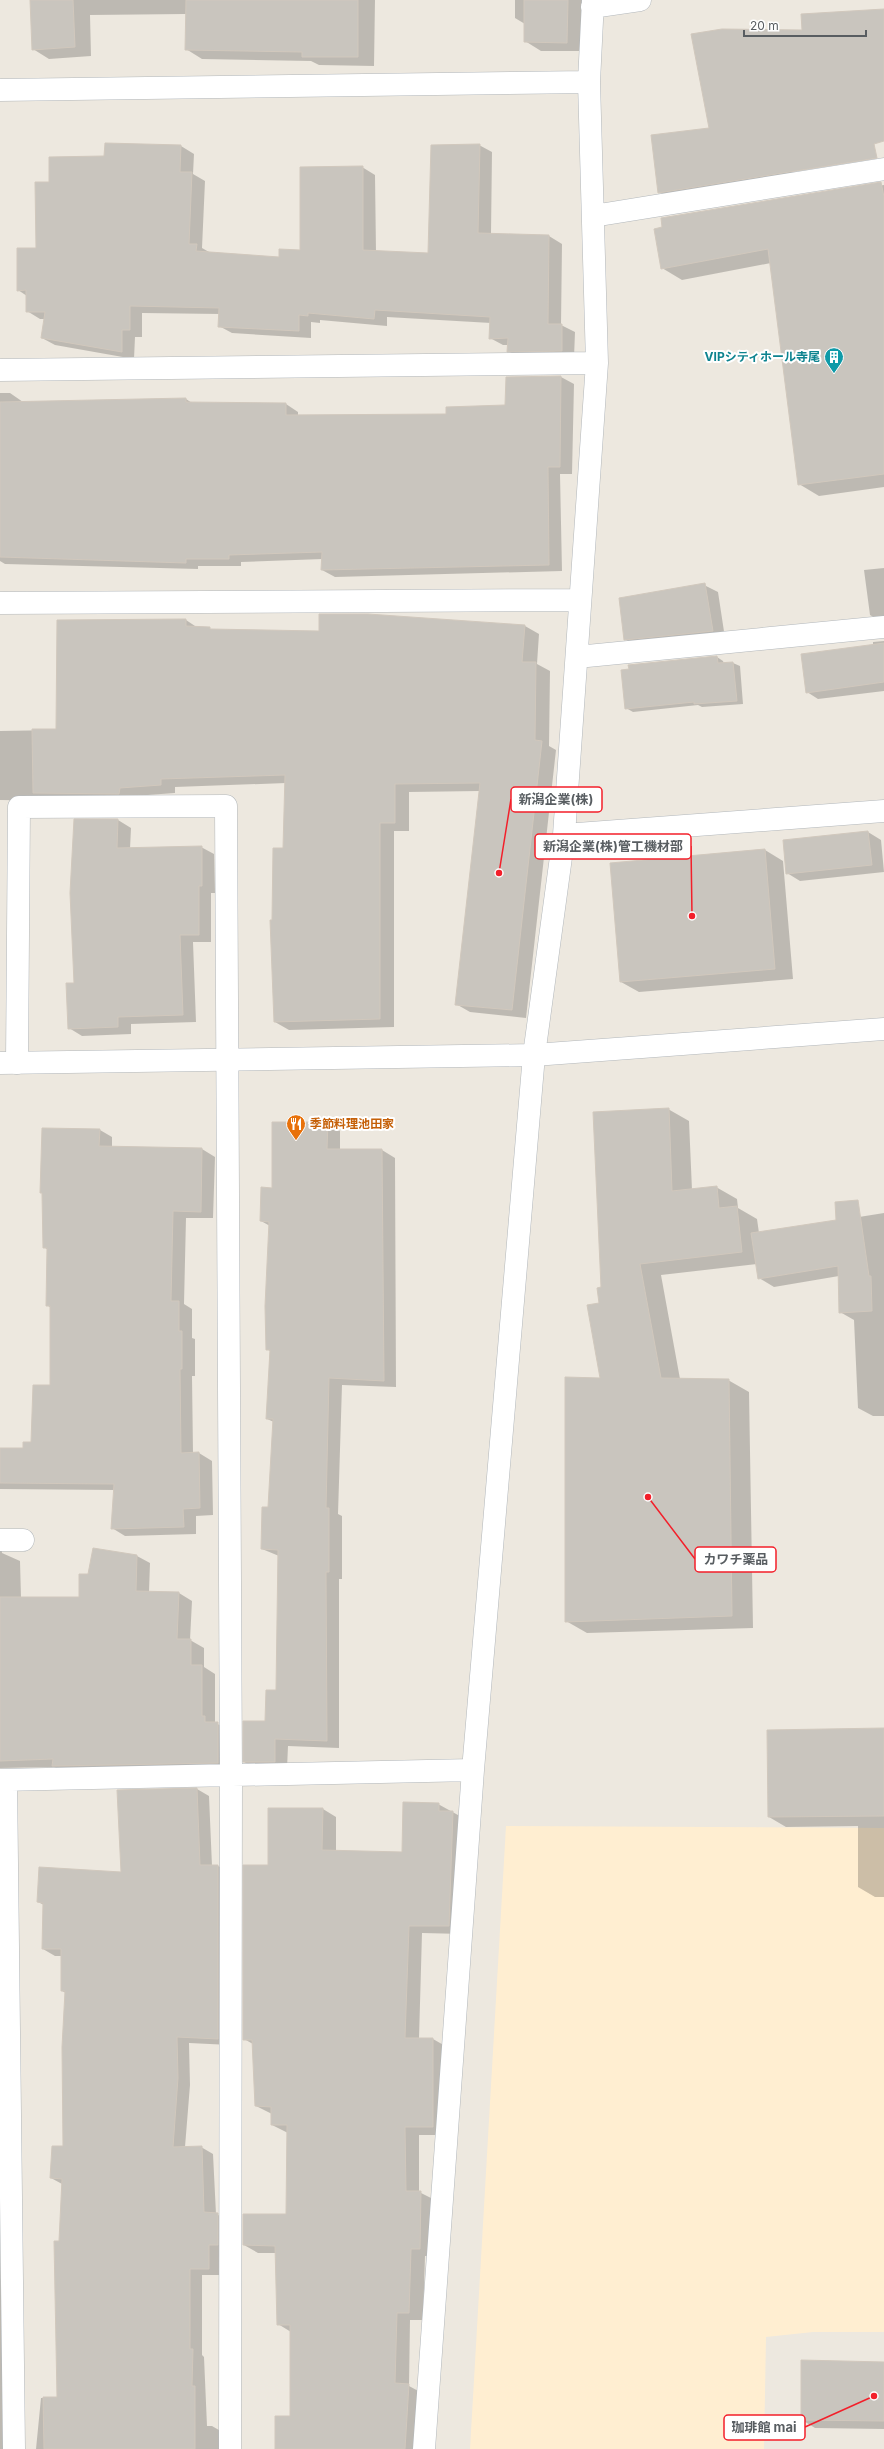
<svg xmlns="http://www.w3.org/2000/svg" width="884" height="2449" font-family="Inter,'Noto Sans JP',sans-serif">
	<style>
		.commercial { fill: #ffeed1 }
		.shadow { fill: #0003 }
		.building { fill: #c9c5be; stroke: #d1c8bd }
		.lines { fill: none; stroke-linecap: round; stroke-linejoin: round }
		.minor-casing { stroke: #b2b7bb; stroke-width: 23 }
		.tertiary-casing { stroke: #b2b7bb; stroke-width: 23 }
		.minor { stroke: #fff; stroke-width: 22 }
		.tertiary { stroke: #fff; stroke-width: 22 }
		.labels { text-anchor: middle; stroke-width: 4; stroke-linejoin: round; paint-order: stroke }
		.culture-label { font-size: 12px; font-weight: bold; fill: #0d838f; stroke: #fff; text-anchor: end }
		.food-label { font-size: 12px; font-weight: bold; fill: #c56008; stroke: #fff; text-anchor: start }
		.leader { fill: none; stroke: #f31f2a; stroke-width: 1.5 }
		.callout-dot { fill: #f31f2a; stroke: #fff; stroke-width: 1.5 }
		.callout { fill: #fff; stroke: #f31f2a; stroke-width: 1.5 }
		.callout-label { font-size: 13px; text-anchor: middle; font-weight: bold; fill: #585d61 }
	</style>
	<rect width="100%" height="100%" fill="#ede8df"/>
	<path class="commercial" d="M 506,1826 L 884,1828 L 884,2332 L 813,2332 L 766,2337 L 764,2449 L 470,2449 Z"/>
	<path class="shadow" d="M 31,0 L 375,0 L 374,66 L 319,65 L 311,61 L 202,59 L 186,49 L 186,14 L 90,15 L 91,56 L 49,59 L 33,49 Z
		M 515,0 L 584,0 L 583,51 L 541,51 L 525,41 L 525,24 L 515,18 Z
		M 884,10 L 884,140 L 790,160 L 794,179 L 671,199 L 659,192 L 711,129 Z
		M 479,145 L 492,152 L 491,234 L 549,236 L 562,244 L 561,325 L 575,332 L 574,358 L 521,358 L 508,351 L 509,345 L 503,345 L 490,338 L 491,323 L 387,317 L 387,326 L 320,320 L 320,323 L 311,322 L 311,338 L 232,333 L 219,326 L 220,314 L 142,313 L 142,337 L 135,337 L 134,359 L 55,345 L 42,338 L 45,319 L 40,319 L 27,311 L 27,296 L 18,290 L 37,249 L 50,183 L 105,157 L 181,146 L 194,154 L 193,174 L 205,181 L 202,248 L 209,252 L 280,258 L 301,251 L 362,167 L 375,175 L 376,252 L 429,254 Z
		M 884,185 L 884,487 L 819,496 L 799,484 L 771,263 L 682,280 L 662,268 L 787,198 Z
		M 561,377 L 574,384 L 572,474 L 560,474 L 562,571 L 335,577 L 322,570 L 323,559 L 241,562 L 241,566 L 198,566 L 198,569 L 5,564 L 0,561 L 0,393 L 10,393 L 23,402 L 186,399 L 192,403 L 286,404 L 298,412 L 298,416 L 447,415 L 506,406 L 507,378 Z
		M 884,568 L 884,621 L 880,621 L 870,615 L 864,570 Z
		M 704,585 L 718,592 L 725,638 L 638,647 L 625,639 Z
		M 186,620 L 198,628 L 214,630 L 320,632 L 525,626 L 539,634 L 537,664 L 550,671 L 549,746 L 556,750 L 526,1018 L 470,1012 L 456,1004 L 480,791 L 409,792 L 409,831 L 394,831 L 394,1027 L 289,1030 L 275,1022 L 273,921 L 284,849 L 286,783 L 175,787 L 175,793 L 134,796 L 133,802 L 0,800 L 0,807 L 0,731 L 57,730 Z
		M 884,641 L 884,691 L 818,699 L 807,692 L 873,646 L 873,642 Z
		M 717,657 L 723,661 L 724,664 L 733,663 L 740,666 L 743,704 L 702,707 L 698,705 L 633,712 L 626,708 Z
		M 75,820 L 118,820 L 131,828 L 130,849 L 201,847 L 214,854 L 215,893 L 211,893 L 211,942 L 193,942 L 196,1022 L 131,1024 L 131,1034 L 82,1036 L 69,1028 L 75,984 Z
		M 868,832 L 881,840 L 884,872 L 800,881 L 787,873 L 784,841 Z
		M 765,850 L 783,861 L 793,979 L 639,992 L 621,982 Z
		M 668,1109 L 689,1121 L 692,1190 L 716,1187 L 737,1199 L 738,1208 L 757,1219 L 759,1233 L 884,1213 L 884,1416 L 873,1416 L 858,1408 L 854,1320 L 840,1312 L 839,1276 L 774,1287 L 759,1278 L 757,1264 L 661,1275 L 680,1379 L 728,1380 L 749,1392 L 753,1628 L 587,1633 L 566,1621 L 601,1379 L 602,1288 Z
		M 327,1123 L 340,1131 L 340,1150 L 382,1150 L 395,1158 L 396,1387 L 342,1385 L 338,1514 L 342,1516 L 342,1579 L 339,1579 L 339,1748 L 288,1746 L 287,1769 L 257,1769 L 244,1762 L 266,1722 L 277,1691 L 279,1556 L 262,1549 L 269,1508 L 274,1422 L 267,1419 L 270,1351 L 267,1349 L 270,1226 L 261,1221 L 273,1189 Z
		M 100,1130 L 112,1137 L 112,1147 L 202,1149 L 215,1157 L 213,1218 L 186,1218 L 184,1304 L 192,1309 L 192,1338 L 195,1339 L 195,1376 L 192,1376 L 193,1453 L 199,1453 L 212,1461 L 213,1515 L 196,1516 L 196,1534 L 125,1536 L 112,1528 L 115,1490 L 0,1489 L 0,1449 L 24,1449 L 32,1443 L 51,1386 L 51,1308 L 47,1305 L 48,1250 L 44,1247 Z
		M 0,1537 L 2,1553 L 20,1561 L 21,1598 L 80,1598 L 89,1575 L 137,1556 L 150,1563 L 149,1592 L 179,1593 L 192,1601 L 190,1640 L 204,1648 L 204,1667 L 215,1674 L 215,1723 L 231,1730 L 231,1770 L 67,1773 L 54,1767 L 0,1768 Z
		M 884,1729 L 884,1897 L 875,1897 L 858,1887 L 858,1826 L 786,1827 L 769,1817 Z
		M 197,1789 L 209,1796 L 212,1866 L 218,1866 L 230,1872 L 230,2045 L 189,2043 L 190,2085 L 185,2147 L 201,2147 L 213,2154 L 216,2214 L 230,2221 L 221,2275 L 202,2275 L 202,2355 L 204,2357 L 207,2426 L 212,2426 L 224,2433 L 223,2449 L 36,2449 L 41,2398 L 58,2398 L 62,2184 L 51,2178 L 64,2147 L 66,1993 L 62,1991 L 62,1956 L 55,1956 L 43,1949 L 44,1905 L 38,1902 L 122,1873 Z
		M 438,1804 L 467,1820 L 463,1934 L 422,1933 L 419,2039 L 433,2039 L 447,2047 L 446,2135 L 419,2135 L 419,2192 L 435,2200 L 434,2256 L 425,2256 L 423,2320 L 410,2320 L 409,2386 L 422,2393 L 419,2449 L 276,2449 L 291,2417 L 291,2332 L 278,2324 L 277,2253 L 258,2253 L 244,2245 L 287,2215 L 288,2133 L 272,2125 L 272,2114 L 256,2106 L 253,2044 L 244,2039 L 269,1866 L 323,1809 L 336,1817 L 336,1852 L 403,1853 Z
		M 0,2245 L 1,2295 L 6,2298 L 10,2449 L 0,2449 Z
		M 884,2363 L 884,2429 L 815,2428 L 802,2420 Z"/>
	<path class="building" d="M 30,0 L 73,0 L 75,47 L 32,50 Z
		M 186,0 L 358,0 L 358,57 L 302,57 L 302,52 L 185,50 Z
		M 524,0 L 568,0 L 567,43 L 524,42 Z
		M 884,9 L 884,141 L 874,144 L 877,158 L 658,193 L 651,135 L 709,128 L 691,34 L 722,29 L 802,30 L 801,14 Z
		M 105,143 L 181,145 L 180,172 L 192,172 L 189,244 L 197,244 L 196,251 L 279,257 L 279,249 L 300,250 L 300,167 L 363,166 L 363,250 L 428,253 L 431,145 L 480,144 L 478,233 L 549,235 L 548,324 L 562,324 L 562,351 L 507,352 L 508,338 L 489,339 L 490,317 L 375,310 L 374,319 L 308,313 L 308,316 L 299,315 L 299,331 L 218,327 L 219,308 L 130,306 L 130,330 L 122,330 L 122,352 L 41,338 L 45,312 L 26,312 L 26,290 L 17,291 L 17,248 L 36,248 L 35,182 L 49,182 L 49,157 L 104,156 Z
		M 881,182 L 884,197 L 884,474 L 798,485 L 768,249 L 661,269 L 654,229 L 662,227 L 661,218 Z
		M 561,376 L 560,467 L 548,467 L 549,565 L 321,570 L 322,552 L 229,555 L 229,559 L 186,559 L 186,563 L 0,557 L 0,402 L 186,398 L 186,402 L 286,403 L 286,415 L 446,414 L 446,407 L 505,405 L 506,377 Z
		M 705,583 L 713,631 L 624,640 L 619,598 Z
		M 319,614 L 368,614 L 525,625 L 522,662 L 536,662 L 535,740 L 542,741 L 512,1010 L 455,1005 L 480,783 L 395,784 L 395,823 L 380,823 L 380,1019 L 274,1022 L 270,920 L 272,920 L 273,848 L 283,848 L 285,775 L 161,779 L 161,785 L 120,788 L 119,794 L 33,793 L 32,729 L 56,729 L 57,620 L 186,619 L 186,626 L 210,627 L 210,629 L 319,631 Z
		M 884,643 L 884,682 L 806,693 L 801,654 Z
		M 717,656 L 718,663 L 733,662 L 737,701 L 694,704 L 694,702 L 625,709 L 621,670 L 629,669 L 628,665 Z
		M 74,819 L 118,819 L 117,848 L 202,846 L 202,886 L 199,886 L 199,935 L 180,935 L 183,1015 L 118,1017 L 118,1027 L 68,1029 L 66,983 L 74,983 L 70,893 Z
		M 868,831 L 872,865 L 786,874 L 783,840 Z
		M 765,849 L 775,969 L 620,982 L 610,863 Z
		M 669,1108 L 672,1191 L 717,1186 L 719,1208 L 737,1206 L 742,1252 L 640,1264 L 661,1378 L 729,1379 L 732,1616 L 565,1622 L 565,1377 L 600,1378 L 587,1305 L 599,1303 L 597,1288 L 601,1287 L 593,1112 Z
		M 272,1122 L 328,1122 L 327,1149 L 382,1149 L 384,1381 L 329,1378 L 326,1508 L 329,1508 L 329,1572 L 326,1572 L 327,1741 L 275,1739 L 275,1762 L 243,1762 L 243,1721 L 265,1721 L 266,1690 L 276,1690 L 278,1550 L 261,1549 L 262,1507 L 268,1507 L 273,1419 L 266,1419 L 270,1350 L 266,1350 L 265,1306 L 269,1222 L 260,1221 L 261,1187 L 272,1188 Z
		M 42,1128 L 100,1129 L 99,1146 L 202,1148 L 201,1212 L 173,1211 L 171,1301 L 179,1301 L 179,1331 L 182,1331 L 182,1369 L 180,1369 L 181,1453 L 199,1452 L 200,1508 L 183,1509 L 184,1527 L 111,1529 L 114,1484 L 0,1483 L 0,1448 L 23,1448 L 23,1442 L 31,1442 L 33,1385 L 50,1385 L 50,1306 L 46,1306 L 47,1248 L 43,1248 L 42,1193 L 40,1193 Z
		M 858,1200 L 869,1276 L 871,1276 L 872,1311 L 839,1313 L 838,1266 L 758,1279 L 751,1233 L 836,1220 L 835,1202 Z
		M 93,1548 L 137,1555 L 136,1591 L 179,1592 L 177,1639 L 191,1639 L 191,1665 L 202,1665 L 202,1716 L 205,1716 L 205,1722 L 218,1722 L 218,1763 L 52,1766 L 53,1759 L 0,1761 L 0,1597 L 79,1597 L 79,1574 L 88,1574 Z
		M 884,1728 L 884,1816 L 768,1817 L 767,1730 Z
		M 197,1788 L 200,1865 L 218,1865 L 218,2039 L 177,2037 L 178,2078 L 173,2147 L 202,2146 L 204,2212 L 218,2213 L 218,2245 L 209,2245 L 209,2269 L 190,2269 L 190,2349 L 193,2349 L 192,2386 L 195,2386 L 195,2449 L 44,2449 L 43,2397 L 57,2397 L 54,2241 L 59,2241 L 62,2179 L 50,2178 L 52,2146 L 63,2146 L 62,2047 L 65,1991 L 61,1991 L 61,1949 L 42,1949 L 43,1903 L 37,1902 L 39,1867 L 121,1872 L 117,1790 Z
		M 403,1802 L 439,1803 L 439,1811 L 453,1811 L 449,1926 L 409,1926 L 405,2038 L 433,2038 L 433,2127 L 405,2127 L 406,2191 L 421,2191 L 420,2249 L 411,2249 L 409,2313 L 397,2313 L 395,2383 L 409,2384 L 405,2449 L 275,2449 L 275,2416 L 290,2416 L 290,2325 L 277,2325 L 275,2246 L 243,2245 L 243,2214 L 286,2214 L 287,2125 L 271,2125 L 271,2107 L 255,2106 L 252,2040 L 243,2040 L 243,1865 L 268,1865 L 268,1808 L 323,1808 L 322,1850 L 402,1852 Z
		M 801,2360 L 884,2362 L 884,2421 L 801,2420 Z"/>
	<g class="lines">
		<g class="minor-casing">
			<path id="minor" d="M 592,7 L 640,0
				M 0,90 L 589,82
				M 593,216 L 884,169
				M 0,370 L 597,363
				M 0,603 L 579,600
				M 577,657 L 884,627
				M 564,835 L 884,811
				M 17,1063 L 19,807 L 226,806 L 231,1775 L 230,2449
				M 0,1540 L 23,1540
				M 0,1780 L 473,1770
				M 6,1780 L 14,2449
				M 424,2449 L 473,1770 L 534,1055 L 564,835 L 597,363 L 589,82 L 593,0"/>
		</g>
		<g class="tertiary-casing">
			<path id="tertiary" d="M 0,1063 L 534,1055 L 884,1029"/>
		</g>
		<use href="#minor" class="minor"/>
		<use href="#tertiary" class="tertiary"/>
	</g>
	<defs>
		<g id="building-pin" transform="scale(1)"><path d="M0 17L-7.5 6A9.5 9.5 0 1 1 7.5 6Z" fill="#0f9aa8" stroke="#fff"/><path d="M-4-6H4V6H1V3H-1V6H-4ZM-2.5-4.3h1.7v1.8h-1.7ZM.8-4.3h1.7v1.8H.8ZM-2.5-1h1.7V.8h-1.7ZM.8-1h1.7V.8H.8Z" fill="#fff"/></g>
		<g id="restaurant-pin" transform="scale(1)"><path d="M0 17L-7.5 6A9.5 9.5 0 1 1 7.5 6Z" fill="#e8710a" stroke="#fff"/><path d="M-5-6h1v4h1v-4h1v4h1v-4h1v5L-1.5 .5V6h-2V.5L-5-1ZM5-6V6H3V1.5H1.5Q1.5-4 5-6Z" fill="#fff"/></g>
	</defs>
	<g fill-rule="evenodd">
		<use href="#building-pin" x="834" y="357"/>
		<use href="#restaurant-pin" x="296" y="1124"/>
	</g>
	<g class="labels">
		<g class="culture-label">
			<text x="820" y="361">VIPシティホール寺尾</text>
		</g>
		<g class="food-label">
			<text x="310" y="1128">季節料理池田家</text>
		</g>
	</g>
	<path class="leader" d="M499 873L511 799M692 916L691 846M648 1497L695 1559M874 2396L805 2427"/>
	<g class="callout-dot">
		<circle cx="499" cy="873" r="4"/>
		<circle cx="692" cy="916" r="4"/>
		<circle cx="648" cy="1497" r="4"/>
		<circle cx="874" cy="2396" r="4"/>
	</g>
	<g class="callout">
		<rect x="511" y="787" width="91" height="25" rx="4"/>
		<rect x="535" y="834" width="156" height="25" rx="4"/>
		<rect x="695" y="1547" width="81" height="25" rx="4"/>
		<rect x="724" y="2415" width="81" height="25" rx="4"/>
	</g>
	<g class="callout-label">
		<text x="556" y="804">新潟企業(株)</text>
		<text x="613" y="851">新潟企業(株)管工機材部</text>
		<text x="736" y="1564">カワチ薬品</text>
		<text x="764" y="2432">珈琲館 mai</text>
	</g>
	<path d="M744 30v6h122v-6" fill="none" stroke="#585d61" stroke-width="2"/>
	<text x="750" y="30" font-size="12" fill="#585d61" stroke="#ffffff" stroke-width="3" paint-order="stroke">20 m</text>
</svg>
